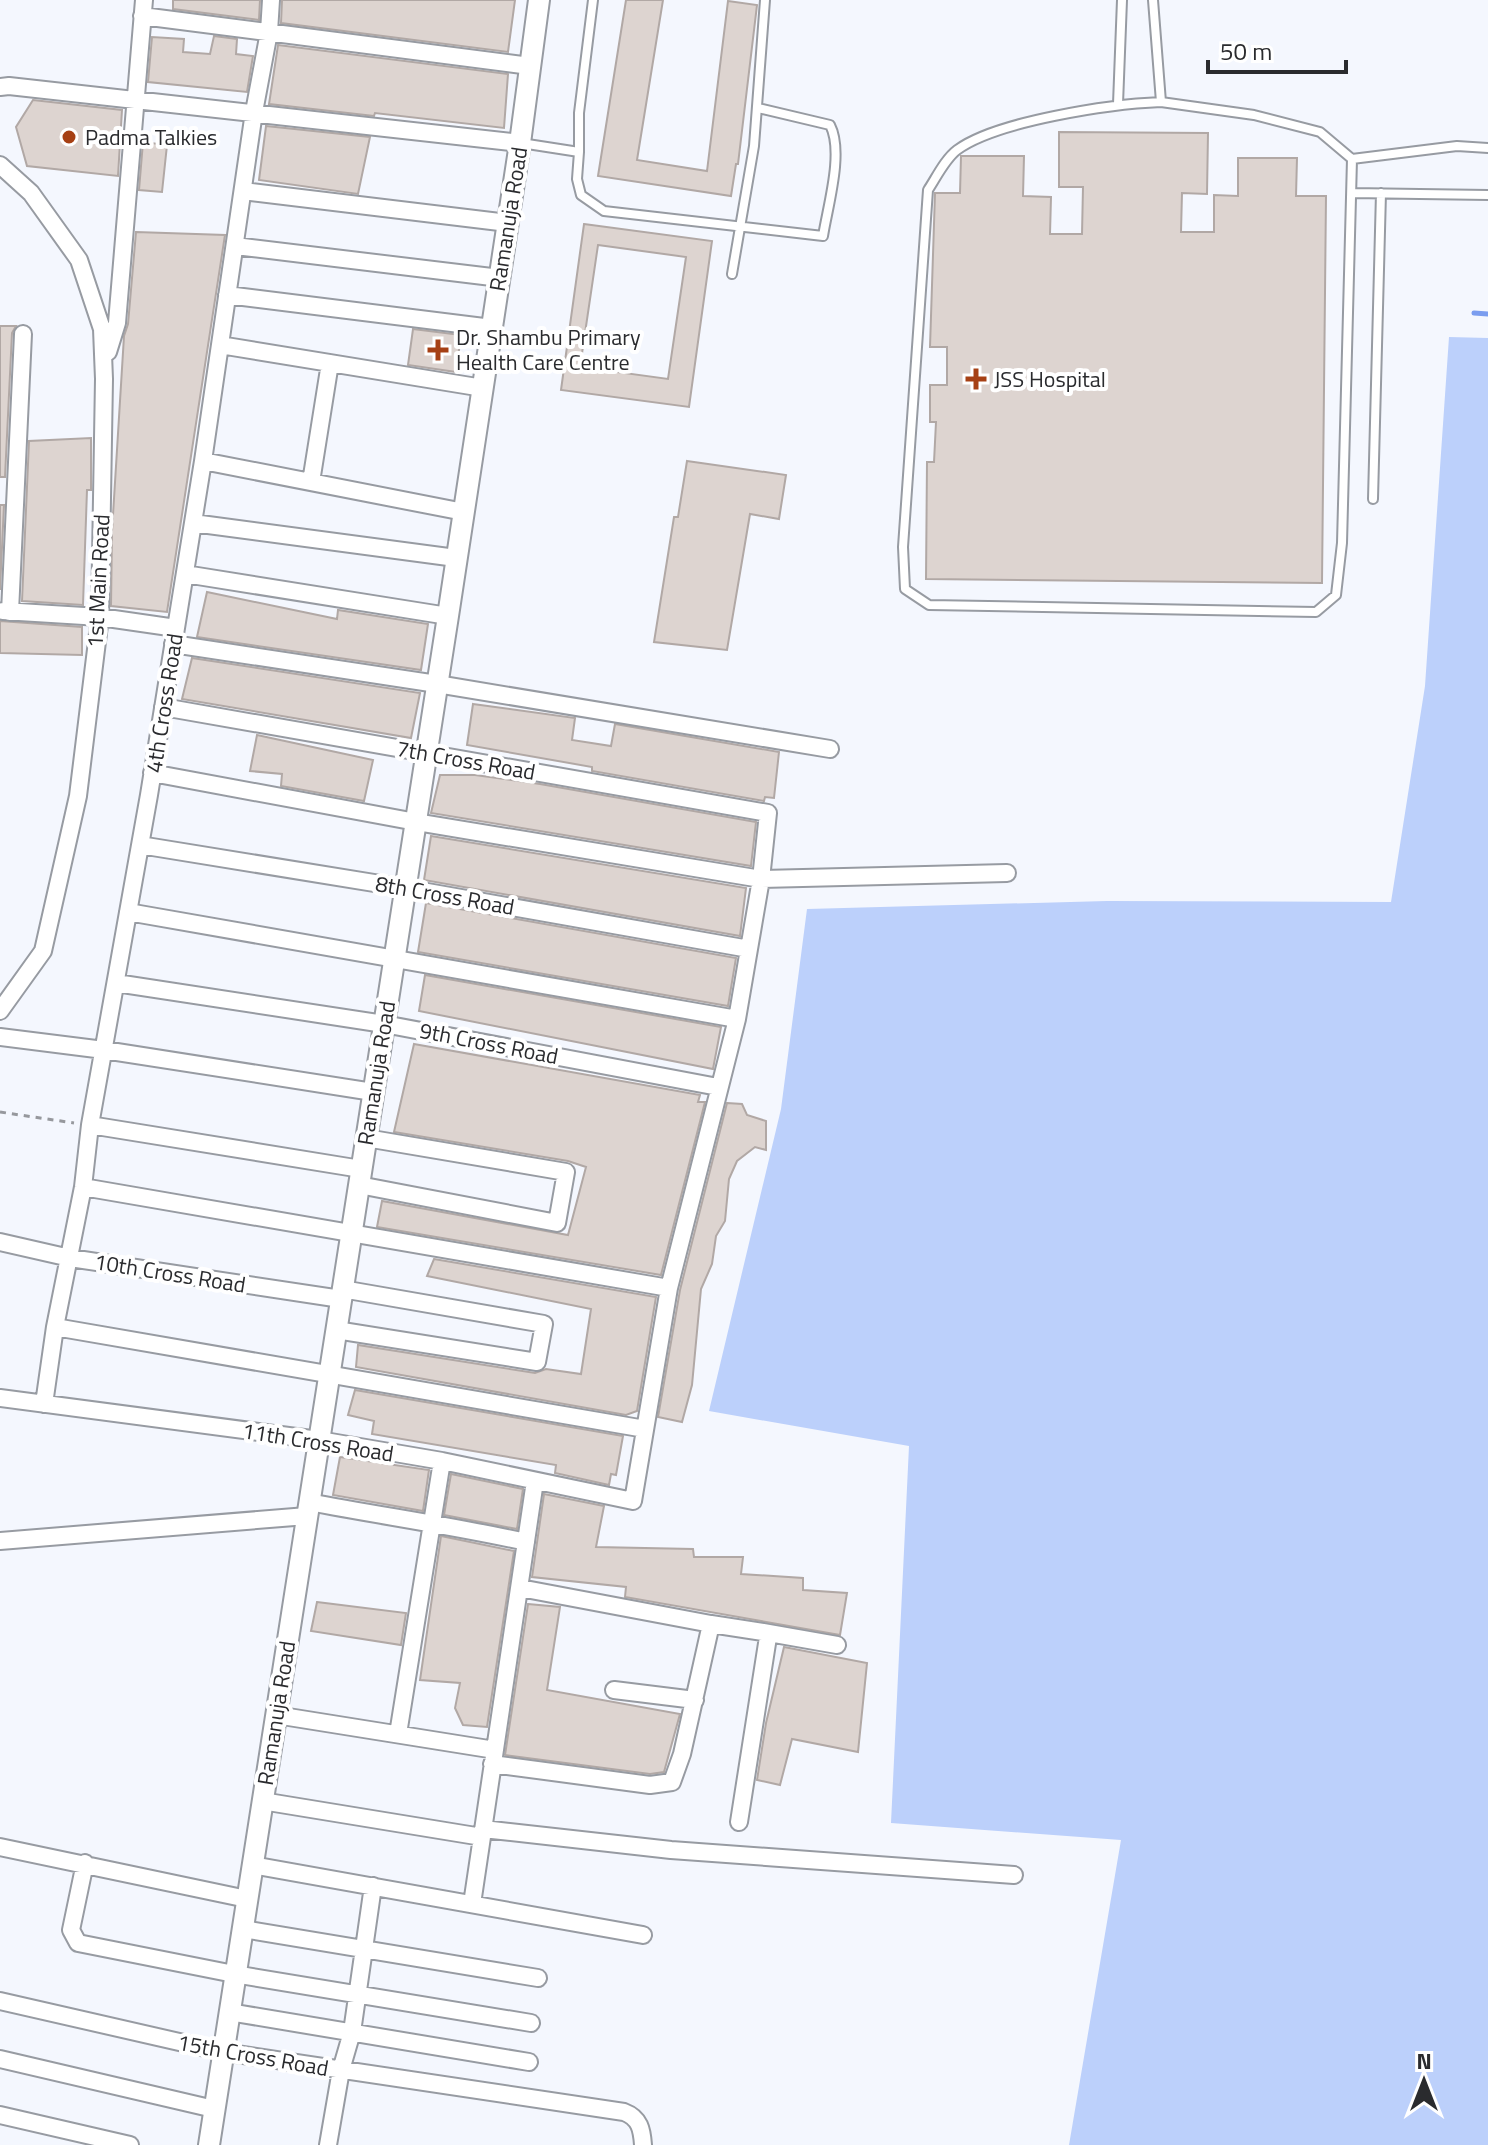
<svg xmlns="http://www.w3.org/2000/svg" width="1488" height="2145" font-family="'Titillium Web',sans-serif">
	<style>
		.green { fill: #bcd0fb }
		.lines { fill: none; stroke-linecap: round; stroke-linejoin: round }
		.stream { stroke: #7b9def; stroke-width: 5 }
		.building { fill: #ddd4d0; stroke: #b1a8a5; stroke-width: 2; fill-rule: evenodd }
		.service-casing { stroke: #979ba2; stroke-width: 12 }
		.minor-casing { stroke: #979ba2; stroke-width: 20 }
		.tertiary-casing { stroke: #979ba2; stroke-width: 24 }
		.path { stroke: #96989d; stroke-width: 3; stroke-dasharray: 6 6; stroke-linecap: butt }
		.service { stroke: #fff; stroke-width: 8 }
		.minor { stroke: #fff; stroke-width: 16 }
		.tertiary { stroke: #fff; stroke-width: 20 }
		.poi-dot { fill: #a64014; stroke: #fff; stroke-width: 3 }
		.labels { text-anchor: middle; stroke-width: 8; stroke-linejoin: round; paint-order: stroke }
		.poi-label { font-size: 22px; fill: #2a2b2e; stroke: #fff; text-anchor: start }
		.street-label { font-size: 22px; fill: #2a2b2e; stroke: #fff }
	</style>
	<rect width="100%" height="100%" fill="#f4f7fe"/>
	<path class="green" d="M 1449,337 L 1488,338 L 1488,2145 L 1069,2145 L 1121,1840 L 891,1823 L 909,1446 L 709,1411 L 781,1109 L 807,909 L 1107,901 L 1391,902 L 1425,686 Z"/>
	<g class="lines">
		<path class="stream" d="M 1474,313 L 1488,314"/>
	</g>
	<path class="building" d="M 173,0 L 260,0 L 259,20 L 173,9 Z
		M 282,0 L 515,0 L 508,52 L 281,23 Z
		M 626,0 L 663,0 L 637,160 L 707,171 L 728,1 L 757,5 L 738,164 L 736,164 L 731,196 L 598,176 Z
		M 214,36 L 237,39 L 236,54 L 253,56 L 247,92 L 148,82 L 152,37 L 184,39 L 183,52 L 210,54 Z
		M 278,45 L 508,74 L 504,128 L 375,113 L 374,116 L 269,104 Z
		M 33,100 L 122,110 L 118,176 L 27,166 L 16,127 Z
		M 266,126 L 370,137 L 358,194 L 259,180 Z
		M 1059,132 L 1208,133 L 1207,194 L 1182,193 L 1181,232 L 1214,232 L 1214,195 L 1238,196 L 1238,158 L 1297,158 L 1296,196 L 1326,196 L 1322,583 L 926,579 L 927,462 L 934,462 L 936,422 L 930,422 L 930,385 L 947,385 L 947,347 L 930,347 L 935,193 L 960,193 L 961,156 L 1024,156 L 1023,196 L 1051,197 L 1050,234 L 1082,234 L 1083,187 L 1059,187 Z
		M 143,142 L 167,145 L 162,192 L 139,190 Z
		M 584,224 L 712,241 L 689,407 L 561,390 ZM 598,245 L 686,257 L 668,379 L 580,367 Z
		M 136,232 L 225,235 L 167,612 L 111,606 L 112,531 L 124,336 L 128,324 Z
		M 0,326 L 16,326 L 12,333 L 5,477 L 0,477 Z
		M 413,329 L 461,335 L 456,372 L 408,365 Z
		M 91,438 L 91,490 L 87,490 L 83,605 L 22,601 L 29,441 Z
		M 687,461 L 786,475 L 779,519 L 750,514 L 727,650 L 654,642 L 674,517 L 678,517 Z
		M 0,505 L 4,505 L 0,590 Z
		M 207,592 L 337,619 L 338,610 L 428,624 L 421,670 L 197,637 Z
		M 0,621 L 82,627 L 82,655 L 0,653 Z
		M 192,658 L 420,693 L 411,738 L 182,699 Z
		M 473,704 L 575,718 L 572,740 L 611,746 L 615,724 L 779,752 L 774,798 L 765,797 L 764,801 L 592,771 L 592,767 L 467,745 Z
		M 257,735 L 373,760 L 364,801 L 281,786 L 282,774 L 250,771 Z
		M 440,775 L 475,775 L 540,784 L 756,822 L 751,866 L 431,813 Z
		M 431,836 L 746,888 L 740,936 L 424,880 Z
		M 426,903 L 736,958 L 728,1006 L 418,952 Z
		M 425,975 L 721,1027 L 713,1069 L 419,1011 Z
		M 414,1044 L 700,1095 L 698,1102 L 705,1102 L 661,1275 L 377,1227 L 382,1201 L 568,1235 L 586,1167 L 568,1161 L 394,1132 Z
		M 727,1103 L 742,1104 L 747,1115 L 766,1121 L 766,1150 L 755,1147 L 737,1161 L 729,1179 L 725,1221 L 716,1236 L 712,1264 L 701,1289 L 692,1385 L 682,1422 L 658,1417 L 680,1290 Z
		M 434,1259 L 656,1297 L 637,1411 L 626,1415 L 356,1367 L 358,1345 L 535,1373 L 546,1369 L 581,1374 L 591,1309 L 427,1276 Z
		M 355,1390 L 623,1436 L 616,1475 L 611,1474 L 609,1485 L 555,1473 L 556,1465 L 372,1434 L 374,1421 L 348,1415 Z
		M 340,1457 L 429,1470 L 423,1511 L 333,1495 Z
		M 451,1474 L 523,1489 L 517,1529 L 444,1515 Z
		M 544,1494 L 604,1506 L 596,1547 L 693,1549 L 694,1557 L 743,1557 L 741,1574 L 803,1578 L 803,1590 L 847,1593 L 840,1635 L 625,1597 L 626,1587 L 532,1577 Z
		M 441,1536 L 514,1551 L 487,1727 L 463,1725 L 455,1708 L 460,1683 L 420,1680 Z
		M 317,1602 L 406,1613 L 401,1645 L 311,1631 Z
		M 528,1604 L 560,1607 L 547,1690 L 680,1714 L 664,1772 L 650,1774 L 505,1755 Z
		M 784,1647 L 867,1663 L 858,1752 L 792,1739 L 780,1785 L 757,1780 L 766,1723 Z"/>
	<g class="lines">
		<g class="service-casing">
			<path id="service" d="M 593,0 L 579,113 L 579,152 L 577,179 L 581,195 L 604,211 L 823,236 C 828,205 844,152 830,125 L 758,108
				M 1153,0 L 1161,102
				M 1161,102 L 1254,115 L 1320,132 L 1352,159 L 1342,543 L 1336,595 L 1316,612 L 929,605 L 905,589 L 903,547 L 928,190 C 936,178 945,159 957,150 C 996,121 1111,104 1161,102 Z
				M 1118,104 L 1122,0
				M 521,143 L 579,152
				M 1352,159 L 1457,146 L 1488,148
				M 1352,193 L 1488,195
				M 732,274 L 754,146 L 765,0
				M 1373,499 L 1381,193"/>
		</g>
		<g class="minor-casing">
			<path id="minor" d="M 142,16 L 530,66
				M 0,87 L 9,86 L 520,143
				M 0,165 L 31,193 L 79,260 L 102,329 L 104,379 L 100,617 L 78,796 L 43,951 L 0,1011
				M 243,191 L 508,223
				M 235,246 L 500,278
				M 227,295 L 492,328
				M 220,345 L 483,388
				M 108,352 L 117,323 L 144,0
				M 203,461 L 464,512
				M 311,482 L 330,363
				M 193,523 L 456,558
				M 185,574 L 448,616
				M 3,611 L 100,617 L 176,628
				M 10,612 L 23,334
				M 173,644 L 437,684 L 830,749
				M 152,773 L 416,822 L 761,879 L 1007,873
				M 140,845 L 405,888 L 749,949
				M 128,912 L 737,1019
				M 116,983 L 384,1024 L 718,1087
				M 0,1037 L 104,1050 L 373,1092
				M 90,1125 L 361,1169
				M 359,1185 L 557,1223 L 566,1172 L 366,1138
				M 83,1187 L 669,1288
				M 0,1242 L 70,1258 L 341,1299
				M 55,1327 L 645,1429
				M 336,1330 L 537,1362 L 544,1324 L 342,1289
				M 0,1398 L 319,1440 L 442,1461 L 633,1501 L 669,1288 L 737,1019 L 761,879 L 768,813 L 163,707
				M 44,1404 L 55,1327 L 83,1187 L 90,1125 L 149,795 L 203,461 L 254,112 L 269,32 L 271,0
				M 309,1502 C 382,1516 454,1526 526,1542
				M 0,1541 L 307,1516
				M 520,1588 L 711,1624
				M 763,1632 L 837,1645
				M 614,1690 L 695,1700
				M 276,1715 L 495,1750
				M 398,1734 L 442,1461
				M 492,1764 L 650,1785 L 672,1782 L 682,1754 L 711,1624 L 763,1632 L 768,1637 L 739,1822
				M 262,1801 L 482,1837
				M 483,1829 L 671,1850 L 1014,1875
				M 0,1847 L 247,1899
				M 85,1863 L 71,1930 L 78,1943 L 234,1974 L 531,2023
				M 252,1865 L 643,1935
				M 472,1904 L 535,1481
				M 243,1929 L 538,1978
				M 0,2001 L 223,2052 L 624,2112 C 640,2118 642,2130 643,2145
				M 229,2012 L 529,2062
				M 0,2059 L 214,2109
				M 0,2115 L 130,2145
				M 328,2145 L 341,2070 L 352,2032 L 373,1886"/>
		</g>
		<g class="tertiary-casing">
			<path id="tertiary" d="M 209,2145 L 448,616 L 520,143 L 539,0"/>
		</g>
		<path class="path" d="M 0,1112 L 74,1123"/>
		<use href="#service" class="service"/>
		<use href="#minor" class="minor"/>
		<use href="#tertiary" class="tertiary"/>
	</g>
	<g class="poi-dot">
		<circle cx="69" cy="137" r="8"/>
		<path d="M434 338h8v8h8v8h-8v8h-8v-8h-8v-8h8z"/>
		<path d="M972 367h8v8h8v8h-8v8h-8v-8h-8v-8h8z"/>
	</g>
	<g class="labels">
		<g class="poi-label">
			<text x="85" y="145">Padma Talkies</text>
			<text x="456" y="345">Dr. Shambu Primary<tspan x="456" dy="25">Health Care Centre</tspan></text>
			<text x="994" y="387">JSS Hospital</text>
		</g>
		<g class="street-label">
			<text transform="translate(508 219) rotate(-81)" y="8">Ramanuja Road</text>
			<text transform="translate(98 581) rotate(-87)" y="8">1st Main Road</text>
			<text transform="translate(164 703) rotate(-81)" y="8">4th Cross Road</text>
			<text transform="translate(466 760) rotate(10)" y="8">7th Cross Road</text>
			<text transform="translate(445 895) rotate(10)" y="8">8th Cross Road</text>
			<text transform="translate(489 1043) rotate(11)" y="8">9th Cross Road</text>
			<text transform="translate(376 1073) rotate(-81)" y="8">Ramanuja Road</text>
			<text transform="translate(170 1273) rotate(9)" y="8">10th Cross Road</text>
			<text transform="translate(318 1442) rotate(9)" y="8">11th Cross Road</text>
			<text transform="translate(276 1713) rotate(-81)" y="8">Ramanuja Road</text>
			<text transform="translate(253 2055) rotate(10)" y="8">15th Cross Road</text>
		</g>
	</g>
	<g transform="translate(1424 2081)" stroke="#ffffff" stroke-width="6" paint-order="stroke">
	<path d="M0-6L14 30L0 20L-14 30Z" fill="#2a2b2e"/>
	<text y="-12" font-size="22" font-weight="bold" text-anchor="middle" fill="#2a2b2e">N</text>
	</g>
	<path d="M1208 60v12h138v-12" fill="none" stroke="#2a2b2e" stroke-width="4"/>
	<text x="1220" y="60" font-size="24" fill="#2a2b2e" stroke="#ffffff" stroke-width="6" paint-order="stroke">50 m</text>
</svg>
